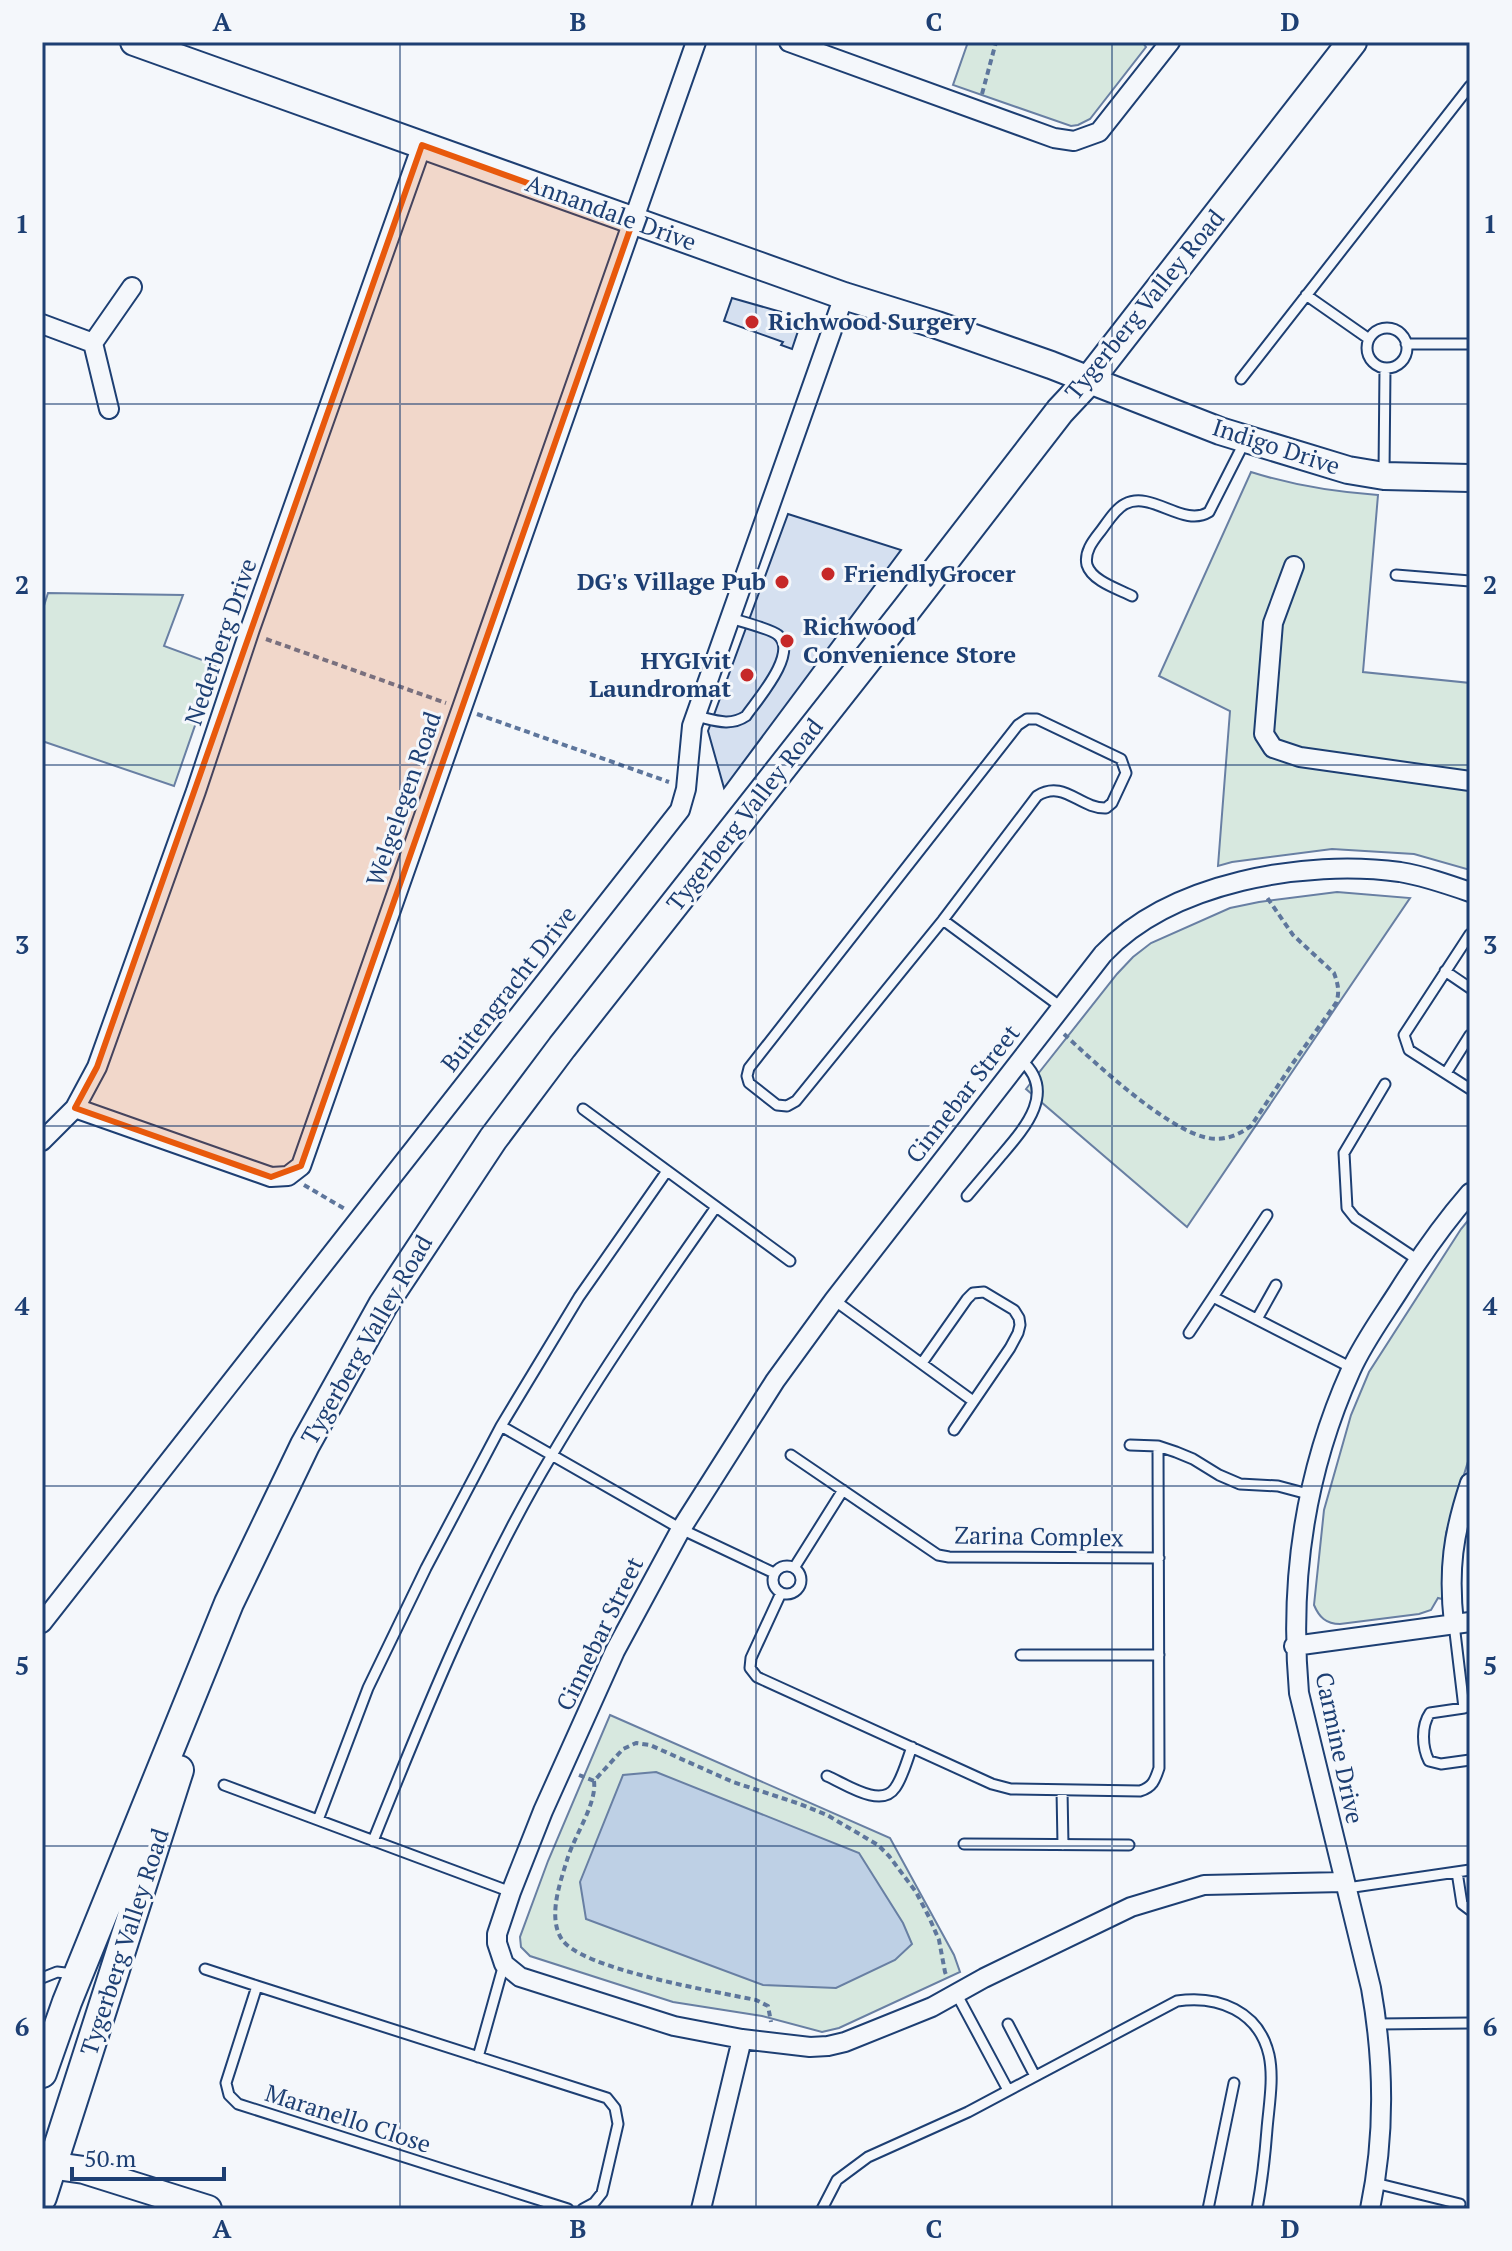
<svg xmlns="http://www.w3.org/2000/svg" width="1512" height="2251" font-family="'PT Serif',serif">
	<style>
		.green { fill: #d7e8df; stroke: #687fa3; stroke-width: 2 }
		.water { fill: #bed0e5; stroke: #687fa3; stroke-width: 2 }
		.building { fill: #d5e0f0; stroke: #1d3f73; stroke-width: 2 }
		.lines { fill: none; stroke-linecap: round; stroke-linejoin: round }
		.lane-casing { stroke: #1d3f73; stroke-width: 13 }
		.street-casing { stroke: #1d3f73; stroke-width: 22 }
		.secondary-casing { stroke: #1d3f73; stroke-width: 30 }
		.primary-casing { stroke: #1d3f73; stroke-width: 32 }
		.path { stroke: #5e769c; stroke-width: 4; stroke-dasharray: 6 4; stroke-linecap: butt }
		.lane { stroke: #f4f7fb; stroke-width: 9 }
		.street { stroke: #f4f7fb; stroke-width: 18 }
		.secondary { stroke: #f4f7fb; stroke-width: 26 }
		.primary { stroke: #f4f7fb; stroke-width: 28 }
		.marked { fill: #e8590c; fill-opacity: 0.2; stroke: #e8590c; stroke-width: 6; stroke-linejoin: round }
		.grid { fill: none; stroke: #1d3f73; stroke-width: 2; stroke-opacity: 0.55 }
		.poi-dot { fill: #c62828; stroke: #f4f7fb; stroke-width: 3 }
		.labels { text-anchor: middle; stroke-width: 6; stroke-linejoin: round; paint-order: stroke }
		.street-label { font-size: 24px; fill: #1d3f73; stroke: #f4f7fb }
		.poi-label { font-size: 24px; font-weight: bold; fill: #1d3f73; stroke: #f4f7fb; text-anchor: start }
		.neatline { fill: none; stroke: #1d3f73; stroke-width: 3 }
		.grid-label { font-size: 26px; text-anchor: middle; font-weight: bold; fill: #1d3f73 }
	</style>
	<rect width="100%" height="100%" fill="#f4f7fb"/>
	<path class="green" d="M 968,42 L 1142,42 L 1146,47 L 1090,119 L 1078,125 L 1071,126 L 953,85 Z
		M 1251,472 C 1292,485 1335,492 1378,495 L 1363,672 L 1470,683 L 1470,870 L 1414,854 L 1332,849 L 1232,862 L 1218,866 L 1230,711 L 1159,676 Z
		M 48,593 L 183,595 L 164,646 L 216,665 L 174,786 L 42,741 L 42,612 Z
		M 1337,892 L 1410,898 L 1187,1227 L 1026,1089 L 1117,974 L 1133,957 L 1151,943 L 1230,908 L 1259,902 Z
		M 1470,1218 L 1470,1455 L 1446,1533 L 1442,1599 L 1438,1598 L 1431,1610 L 1419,1614 L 1340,1624 C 1326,1624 1319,1617 1314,1605 L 1324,1510 L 1351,1415 L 1369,1372 L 1461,1229 Z
		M 610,1715 L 890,1838 L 954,1955 L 960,1972 L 839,2028 L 822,2032 L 762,2016 L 673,2002 L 530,1956 L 521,1947 L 520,1937 L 548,1861 Z"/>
	<path class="water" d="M 656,1772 L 859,1853 L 903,1923 L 912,1944 L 895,1960 L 836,1988 L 763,1985 L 586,1919 L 580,1882 L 623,1775 Z"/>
	<path class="building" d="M 732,298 L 781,312 L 777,323 L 798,331 L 792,349 L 781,345 L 783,342 L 724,321 Z
		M 788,514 L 901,550 L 724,788 L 708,731 Z"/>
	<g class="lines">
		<g class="lane-casing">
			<path id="lane" d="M 1306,295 L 1369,339
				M1367 348a20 20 0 1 1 40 0a20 20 0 1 1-40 0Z
				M 1406,344 L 1470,344
				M 1241,379 L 1470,86
				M 1384,473 L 1385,368
				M 1396,575 L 1470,581
				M 1132,596 C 1118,589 1092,581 1087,565 C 1084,552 1093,541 1100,532 C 1107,523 1115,509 1125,504 C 1152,490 1183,528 1209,512 L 1244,443
				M 696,716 C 714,720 730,727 746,716 C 757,700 799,653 778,635 C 771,629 740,621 730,618
				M 1027,719 L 1037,719 L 1121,759 L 1126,773 L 1112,803 L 1106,808 C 1080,809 1064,779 1037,796 L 943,920 L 796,1101 L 787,1106 L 777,1105 L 749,1083 L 747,1076 L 749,1068 L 1018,725 Z
				M 943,920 L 1061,1007
				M 1470,934 L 1404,1035 L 1409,1050 L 1470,1089
				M 1445,971 L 1470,988
				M 1446,1073 L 1470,1035
				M 1385,1084 L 1344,1153 L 1347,1208 L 1355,1218 L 1418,1260
				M 583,1109 L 790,1261
				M 967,1196 C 978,1183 989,1170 1000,1157 C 1024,1129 1058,1092 1021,1060
				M 1267,1215 L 1213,1297 L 1352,1368
				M 834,1300 L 973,1401
				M 1257,1319 L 1276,1285
				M 1189,1333 L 1213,1297
				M 922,1363 L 967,1299 L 973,1293 L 984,1292 L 1014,1310 L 1019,1318 L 1020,1325 L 1018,1333 L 1010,1348 L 954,1430
				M 501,1426 L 681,1529 L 774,1573
				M 1130,1445 L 1158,1446 L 1176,1452 L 1193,1459 L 1219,1475 L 1240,1484 L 1278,1486 L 1308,1494
				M 791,1455 L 938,1555 L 949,1557 L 1159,1558
				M773 1580a14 14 0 1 1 28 0a14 14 0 1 1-28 0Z
				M 794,1568 L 843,1490
				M 781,1593 L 751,1658 L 750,1668 L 757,1677 L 992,1784 L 1011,1789 L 1140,1791 C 1153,1787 1155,1780 1159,1768 L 1158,1446
				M 1454,1624 L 1464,1708 L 1430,1713 C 1421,1726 1422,1747 1429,1761 L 1441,1764 L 1470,1760
				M 1021,1655 L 1159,1655
				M 827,1776 C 844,1783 881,1809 895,1788 C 903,1777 907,1760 912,1747
				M 224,1785 L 511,1892
				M 1062,1790 L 1063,1845
				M 318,1820 L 368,1688 L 426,1568 L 501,1426 L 579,1297 L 667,1171
				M 373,1841 C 425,1711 480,1575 552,1455 C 602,1370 659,1288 716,1207
				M 964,1844 L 1129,1845
				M 1457,1872 L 1462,1904 L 1470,1910
				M 1347,1888 L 1470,1870
				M 205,1969 L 257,1986
				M 42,1978 L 57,1972 L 73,1974
				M 956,1993 L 1008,2090
				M 1008,2024 L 1035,2076
				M 1378,2024 L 1470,2023
				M 478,2057 L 504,1964
				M 1375,2183 L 1460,2204
				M 568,2209 L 238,2104 L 229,2095 L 226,2083 L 257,1986 L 607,2098 L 615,2108 L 618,2124 L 602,2193 L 594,2203 L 583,2209
				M 822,2209 L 837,2180 L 868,2157 L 968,2112 L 1177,2001 C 1218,1995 1259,2011 1269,2055 C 1274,2078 1269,2105 1267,2129 C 1265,2156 1262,2182 1257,2209
				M 1208,2209 L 1234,2083"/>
		</g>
		<g class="street-casing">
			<path id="street" d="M 789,42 L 1054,138 L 1074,141 L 1099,132 L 1170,42
				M 42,324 L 93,343
				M 109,409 L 93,343 L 132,287
				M 1294,566 L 1273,623 L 1264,734 L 1273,748 L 1300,757 L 1470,781
				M 75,1108 L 271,1177 L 288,1176 L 301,1166 L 696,42
				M 42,1141 L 75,1108 L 97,1067 L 196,791 L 250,629 L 422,145
				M 42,1623 L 680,810 L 686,789 L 692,726 L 844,296
				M 1454,1624 C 1448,1570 1453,1534 1470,1483
				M 1294,1646 L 1470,1622
				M 1344,1882 L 1204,1885 L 1131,1907 L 984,1978 L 932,2007 L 845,2042 L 828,2046 L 810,2047 L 742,2039 L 674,2026 L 520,1977 L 504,1964 L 497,1943 L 497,1934 L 511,1892 L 543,1811 L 615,1651 L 681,1529 L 775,1381 L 834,1300 L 1103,954 C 1171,882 1305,859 1400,872 C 1424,876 1447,884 1470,892
				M 701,2209 L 742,2039
				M 1370,2209 C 1385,2137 1384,2061 1371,1988 L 1299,1693 C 1289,1580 1304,1474 1351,1370 C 1363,1343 1382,1317 1398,1292 C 1420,1257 1443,1224 1470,1193"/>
		</g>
		<g class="secondary-casing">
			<path id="secondary" d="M 134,42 L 844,296 L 937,325 L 1051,365 L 1220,431 L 1348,470 L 1384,476 L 1470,478
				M 42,2164 L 84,2170 L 208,2209"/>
		</g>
		<g class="primary-casing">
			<path id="primary" d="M 42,2073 L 67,2002 L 229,1603 L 305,1445 L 383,1305 L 493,1139 L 562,1047 L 907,609 L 1060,411 L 1089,380 L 1352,42
				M 42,2197 L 179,1770"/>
		</g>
		<path class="path" d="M 982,94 L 996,42
			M 266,639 L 446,703
			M 477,714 L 669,782
			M 1064,1034 C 1096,1064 1163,1126 1204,1137 C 1222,1142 1237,1136 1251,1126 L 1293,1063 L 1336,1003 C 1340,992 1338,984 1334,973 L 1293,935 L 1266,896
			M 304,1185 L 345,1209
			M 579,1775 L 594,1781 L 623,1749 L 636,1743 L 650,1745 L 733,1782 L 800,1804 L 827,1815 L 878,1845 L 889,1856 L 916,1892 L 929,1917 L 939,1940 L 945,1972 L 947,1977
			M 594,1781 C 597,1804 574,1836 567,1860 C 560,1883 548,1916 561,1938 C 578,1969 718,1992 756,2000 L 768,2006 L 771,2022"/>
		<use href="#lane" class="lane"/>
		<use href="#street" class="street"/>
		<use href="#secondary" class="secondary"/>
		<use href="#primary" class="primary"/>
	</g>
	<path class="marked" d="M 422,145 L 633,221 L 301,1166 L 271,1177 L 75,1108 L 97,1067 Z"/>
	<path class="grid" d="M 400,42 L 400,2209M 756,42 L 756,2209M 1112,42 L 1112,2209M 42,404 L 1470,404M 42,765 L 1470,765M 42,1126 L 1470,1126M 42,1486 L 1470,1486M 42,1846 L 1470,1846"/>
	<g class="poi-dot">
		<circle cx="752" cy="322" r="8"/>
		<circle cx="828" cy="574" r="8"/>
		<circle cx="782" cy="582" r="8"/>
		<circle cx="787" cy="641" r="8"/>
		<circle cx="747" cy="675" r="8"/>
	</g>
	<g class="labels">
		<g class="street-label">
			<text transform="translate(611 213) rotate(20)" y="8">Annandale Drive</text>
			<text transform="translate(1145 305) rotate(-51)" y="8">Tygerberg Valley Road</text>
			<text transform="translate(1276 447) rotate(18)" y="8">Indigo Drive</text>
			<text transform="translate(221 642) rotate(-71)" y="8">Nederberg Drive</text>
			<text transform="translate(404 799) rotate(-71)" y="8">Welgelegen Road</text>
			<text transform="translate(745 815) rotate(-52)" y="8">Tygerberg Valley Road</text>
			<text transform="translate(509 989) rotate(-52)" y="8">Buitengracht Drive</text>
			<text transform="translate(963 1094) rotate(-52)" y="8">Cinnebar Street</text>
			<text transform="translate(367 1340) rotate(-60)" y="8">Tygerberg Valley Road</text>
			<text transform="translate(1039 1537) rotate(1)" y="8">Zarina Complex</text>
			<text transform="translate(600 1634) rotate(-64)" y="8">Cinnebar Street</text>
			<text transform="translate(1339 1748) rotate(78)" y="8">Carmine Drive</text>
			<text transform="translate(125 1942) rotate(-72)" y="8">Tygerberg Valley Road</text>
			<text transform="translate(348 2119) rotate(18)" y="8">Maranello Close</text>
		</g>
		<g class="poi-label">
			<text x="768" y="330">Richwood Surgery</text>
			<text x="844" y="582">FriendlyGrocer</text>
			<text x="766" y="590" text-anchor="end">DG's Village Pub</text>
			<text x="803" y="635">Richwood<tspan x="803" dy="28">Convenience Store</tspan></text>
			<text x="731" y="669" text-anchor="end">HYGIvit<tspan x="731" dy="28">Laundromat</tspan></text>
		</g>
	</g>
	<rect width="1512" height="2251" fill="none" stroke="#f4f7fb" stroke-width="88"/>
	<path d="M72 2167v12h152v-12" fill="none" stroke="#1d3f73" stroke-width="4"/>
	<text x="84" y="2167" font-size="24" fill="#1d3f73" stroke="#f4f7fb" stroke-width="6" paint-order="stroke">50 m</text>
	<rect x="44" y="44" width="1424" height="2163" class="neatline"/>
	<g class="grid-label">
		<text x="222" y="31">A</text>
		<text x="578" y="31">B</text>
		<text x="934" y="31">C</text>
		<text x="1290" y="31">D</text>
		<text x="22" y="233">1</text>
		<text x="1490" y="233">1</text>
		<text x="22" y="594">2</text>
		<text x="1490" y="594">2</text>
		<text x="22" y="954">3</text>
		<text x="1490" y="954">3</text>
		<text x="22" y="1315">4</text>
		<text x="1490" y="1315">4</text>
		<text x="22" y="1675">5</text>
		<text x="1490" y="1675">5</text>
		<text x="22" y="2036">6</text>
		<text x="1490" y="2036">6</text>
		<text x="222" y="2238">A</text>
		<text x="578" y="2238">B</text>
		<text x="934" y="2238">C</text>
		<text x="1290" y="2238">D</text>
	</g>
</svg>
